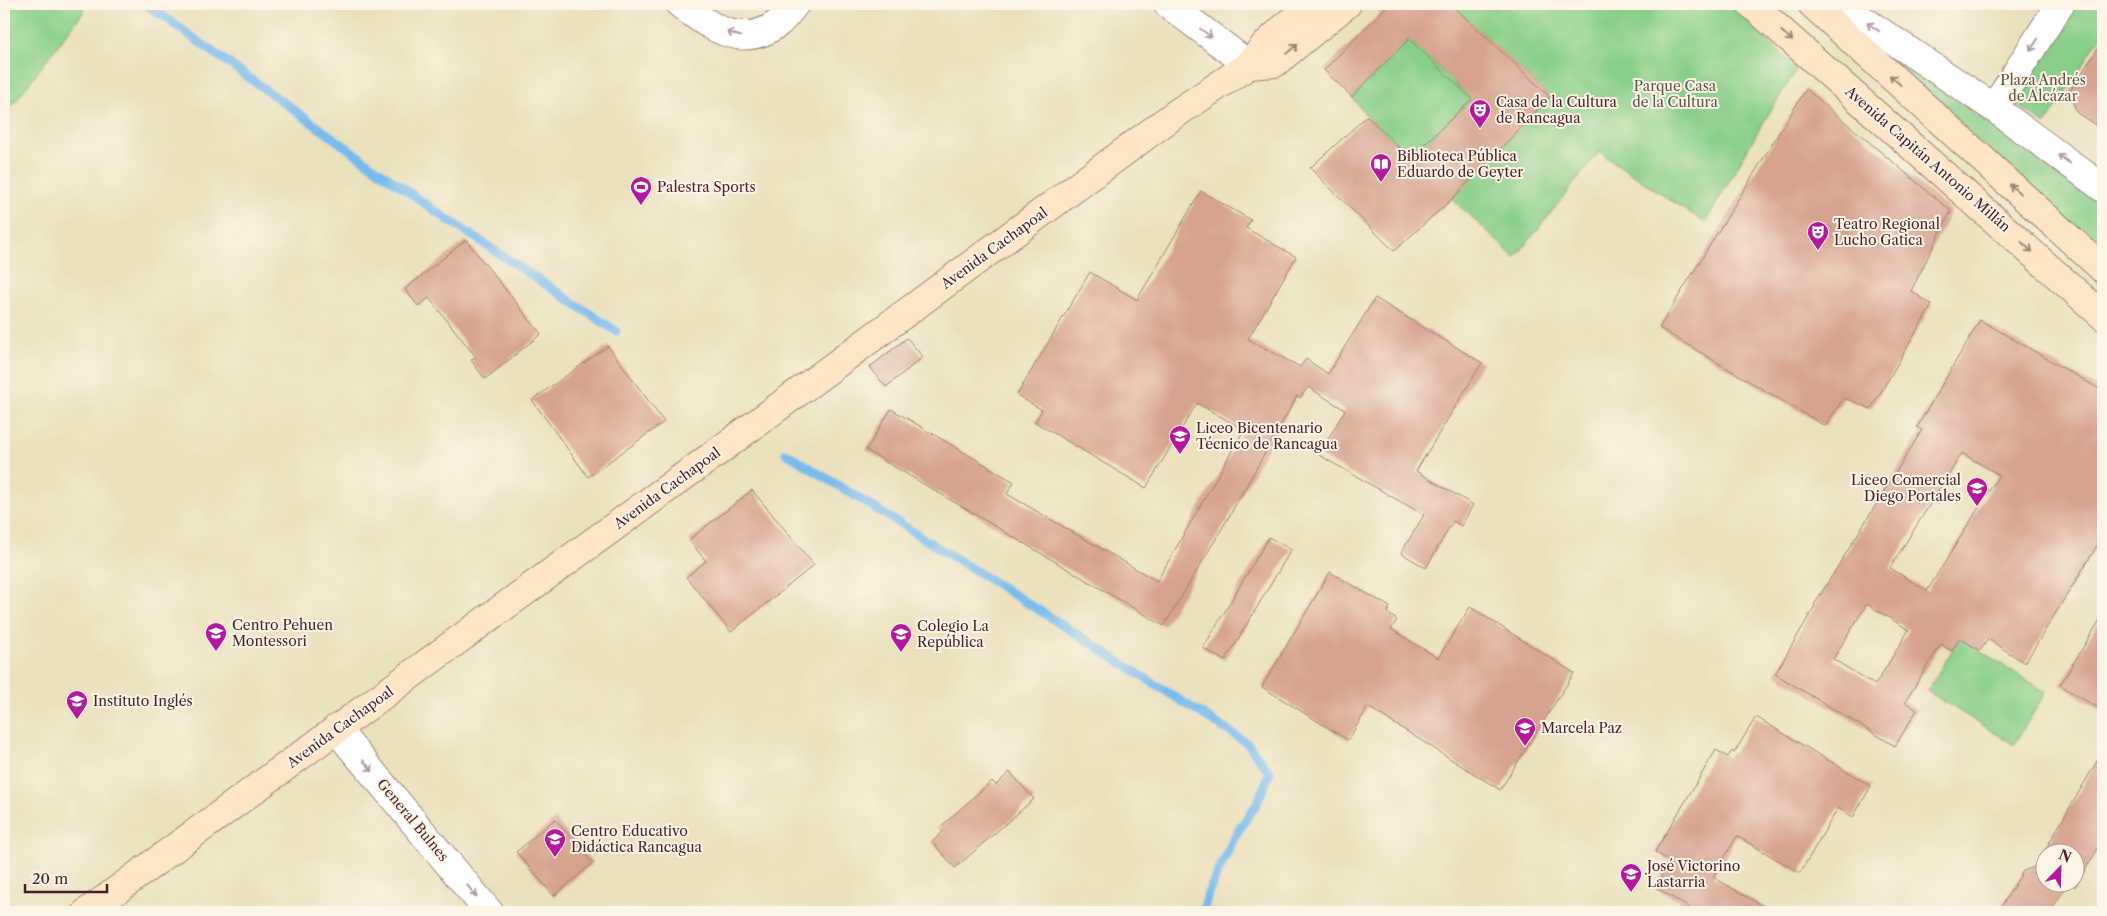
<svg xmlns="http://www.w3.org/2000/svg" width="2107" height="916" font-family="'Libre Caslon Text',serif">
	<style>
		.green { fill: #88ce88; stroke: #69765a }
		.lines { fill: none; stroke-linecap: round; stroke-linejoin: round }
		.stream { stroke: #78baed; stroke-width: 9 }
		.building { fill: #d5a28f; fill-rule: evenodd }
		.minor-casing { stroke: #9a8074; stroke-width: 30 }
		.tertiary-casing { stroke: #9a8074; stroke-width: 30 }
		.secondary-casing { stroke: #9a8074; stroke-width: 30 }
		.minor { stroke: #fff; stroke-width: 28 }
		.tertiary { stroke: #fff; stroke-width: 28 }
		.secondary { stroke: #fee5c5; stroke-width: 28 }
		.oneway { stroke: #ae9aa0 }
		.oneway2 { stroke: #a48278 }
		.labels { text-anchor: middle; stroke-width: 4; stroke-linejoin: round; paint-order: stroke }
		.park-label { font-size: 14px; fill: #5d5447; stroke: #fcf5e5 }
		.poi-label { font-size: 14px; fill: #4a1f2b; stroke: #fcf5e5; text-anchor: start }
		.street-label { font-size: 14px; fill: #4a1f2b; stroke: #fcf5e5 }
	</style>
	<rect width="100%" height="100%" fill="#fcf5e5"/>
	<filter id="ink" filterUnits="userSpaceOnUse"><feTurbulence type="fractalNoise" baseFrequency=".02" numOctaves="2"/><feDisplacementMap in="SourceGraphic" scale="10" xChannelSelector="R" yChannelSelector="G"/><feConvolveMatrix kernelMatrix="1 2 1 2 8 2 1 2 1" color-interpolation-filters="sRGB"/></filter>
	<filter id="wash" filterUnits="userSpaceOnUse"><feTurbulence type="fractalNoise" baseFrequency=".0096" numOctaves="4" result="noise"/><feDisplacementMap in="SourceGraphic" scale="20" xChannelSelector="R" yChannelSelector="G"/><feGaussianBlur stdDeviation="1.12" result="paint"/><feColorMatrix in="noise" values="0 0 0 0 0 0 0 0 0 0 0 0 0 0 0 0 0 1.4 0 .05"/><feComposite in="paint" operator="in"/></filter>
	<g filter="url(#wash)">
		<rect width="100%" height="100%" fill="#eae0bc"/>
		<path class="green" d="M 4,4 L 75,4 L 85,10 L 4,116 Z
			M 1451,4 L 1730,4 L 1797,69 L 1758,131 L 1705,223 L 1599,152 L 1515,258 L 1452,199 L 1550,97 Z
			M 2073,4 L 2103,4 L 2103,33 L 2045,125 L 2016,103 L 2020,85 Z
			M 1409,39 L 1472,99 L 1410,158 L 1367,116 L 1352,97 Z
			M 1890,54 L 2103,203 L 2103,252 L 1888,59 Z
			M 1960,638 L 2046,692 L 2014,745 L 1927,691 Z"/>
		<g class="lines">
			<path class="stream" d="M 146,4 L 441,215 L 616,331
				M 786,453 L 1053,619 L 1247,743 L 1270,773 L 1257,803 L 1236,834 L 1208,893 L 1203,912"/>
		</g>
		<g id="blocks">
			<path class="building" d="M 1389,4 L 1451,4 L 1550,97 L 1452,199 L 1394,251 L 1310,168 L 1367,116 L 1410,158 L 1472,99 L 1409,39 L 1352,97 L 1324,70 Z
				M 2103,40 L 2103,130 L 2077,113 L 2069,93 Z
				M 1806,89 L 1951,211 L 1911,291 L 1932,305 L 1871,409 L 1844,398 L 1825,426 L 1659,328 Z
				M 1201,191 L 1251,220 L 1246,228 L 1296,257 L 1248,339 L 1300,367 L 1306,359 L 1328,374 L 1375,298 L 1482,363 L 1416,471 L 1473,505 L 1461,526 L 1453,521 L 1426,568 L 1401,553 L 1424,515 L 1319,455 L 1345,410 L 1308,387 L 1300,398 L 1297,396 L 1230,515 L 1164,626 L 866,450 L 891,409 L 1014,482 L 1007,494 L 1157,581 L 1244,430 L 1197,403 L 1146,488 L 1035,422 L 1042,410 L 1017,395 L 1090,272 L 1137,300 Z
				M 466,240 L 541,334 L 485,379 L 471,360 L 476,357 L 429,298 L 418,306 L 405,289 Z
				M 1980,320 L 2103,391 L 2103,536 L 2025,663 L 1988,639 L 1980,651 L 1960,638 L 1952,651 L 1941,644 L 1905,702 L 1917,710 L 1895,746 L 1775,674 L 1815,606 L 1814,605 L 1922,430 L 1917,427 ZM 1962,453 L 1999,475 L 1927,591 L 1890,568 ZM 1867,604 L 1909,630 L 1875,685 L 1833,659 Z
				M 907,338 L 923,357 L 886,387 L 870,367 Z
				M 608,346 L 664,422 L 588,477 L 532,400 Z
				M 752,490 L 814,565 L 731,632 L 686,577 L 706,561 L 689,540 Z
				M 1269,537 L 1291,550 L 1225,661 L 1203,648 Z
				M 1330,572 L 1390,607 L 1387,613 L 1397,620 L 1391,629 L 1438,658 L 1470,607 L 1574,673 L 1500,790 L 1368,707 L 1348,740 L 1262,687 Z
				M 2103,615 L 2103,711 L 2060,685 Z
				M 1756,717 L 1871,786 L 1853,817 L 1838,808 L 1800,873 L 1737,836 L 1713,877 L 1773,912 L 1696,912 L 1655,887 L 1670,861 L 1655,852 L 1716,750 L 1728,757 L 1732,751 L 1734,753 Z
				M 2103,751 L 2103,840 L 2075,887 L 2070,884 L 2074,884 L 2074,854 L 2044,854 L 2044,884 L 2068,884 L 2050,912 L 1998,912 L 2023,871 L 2035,867 Z
				M 1010,772 L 1034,799 L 955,868 L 932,842 L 943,832 L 939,828 L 992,781 L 996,785 Z
				M 555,819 L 593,863 L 554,896 L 516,852 Z"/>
		</g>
	</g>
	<g filter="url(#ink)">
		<use href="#blocks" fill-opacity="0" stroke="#9a8074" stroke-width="1"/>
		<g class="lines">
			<g class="minor-casing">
				<path id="minor" d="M 680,4 C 711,27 741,50 777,24 C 784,19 790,10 795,4
					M 1168,4 L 1249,65
					M 1994,108 L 2060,4"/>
			</g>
			<g class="tertiary-casing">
				<path id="tertiary" d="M 1839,4 L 1994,108 L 2103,188
					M 336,729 L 489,912"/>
			</g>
			<g class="secondary-casing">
				<path id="secondary" d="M 1751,4 L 2103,316
					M 1812,4 L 2103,269
					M 1249,65 L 1275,63 L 1347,4
					M 87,912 L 487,619 L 720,450 L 1174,115 L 1249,65 L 1264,46 L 1310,4"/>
			</g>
			<use href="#minor" class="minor"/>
			<use href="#tertiary" class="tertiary"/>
			<use href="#secondary" class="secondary"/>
		</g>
		<defs><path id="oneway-shaft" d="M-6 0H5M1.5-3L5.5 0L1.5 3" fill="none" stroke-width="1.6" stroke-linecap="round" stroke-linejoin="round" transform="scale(1.25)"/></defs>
		<g class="oneway">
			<use href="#oneway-shaft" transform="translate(1873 27) rotate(-146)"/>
			<use href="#oneway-shaft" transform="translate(1206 33) rotate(37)"/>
			<use href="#oneway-shaft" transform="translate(734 34) rotate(-161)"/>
			<use href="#oneway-shaft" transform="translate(2034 45) rotate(123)"/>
			<use href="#oneway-shaft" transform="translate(2064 159) rotate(-144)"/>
			<use href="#oneway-shaft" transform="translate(368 766) rotate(50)"/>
			<use href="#oneway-shaft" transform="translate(472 891) rotate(50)"/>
		</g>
		<g class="oneway2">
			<use href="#oneway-shaft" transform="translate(1787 36) rotate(41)"/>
			<use href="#oneway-shaft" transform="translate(1292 49) rotate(-39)"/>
			<use href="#oneway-shaft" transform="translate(1895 80) rotate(-138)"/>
			<use href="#oneway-shaft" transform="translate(2015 189) rotate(-138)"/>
			<use href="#oneway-shaft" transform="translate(2027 247) rotate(42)"/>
		</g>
	</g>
	<defs>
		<g id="theatre-pin" transform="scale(1.125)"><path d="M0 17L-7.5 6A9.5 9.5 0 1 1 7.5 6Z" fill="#b5179e" stroke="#fcf5e5"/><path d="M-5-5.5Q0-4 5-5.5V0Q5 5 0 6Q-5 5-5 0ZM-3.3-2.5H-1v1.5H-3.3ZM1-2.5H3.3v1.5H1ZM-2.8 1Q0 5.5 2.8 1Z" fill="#fff"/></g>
		<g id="library-pin" transform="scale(1.125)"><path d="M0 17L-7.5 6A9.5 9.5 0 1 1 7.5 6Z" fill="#b5179e" stroke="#fcf5e5"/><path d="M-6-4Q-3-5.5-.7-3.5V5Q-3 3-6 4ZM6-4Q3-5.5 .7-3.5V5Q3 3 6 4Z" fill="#fff"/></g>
		<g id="stadium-pin" transform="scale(1.125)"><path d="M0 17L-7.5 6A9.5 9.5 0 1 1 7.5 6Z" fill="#b5179e" stroke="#fcf5e5"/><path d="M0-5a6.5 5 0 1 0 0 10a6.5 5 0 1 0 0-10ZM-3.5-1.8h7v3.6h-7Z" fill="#fff"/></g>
		<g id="school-pin" transform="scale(1.125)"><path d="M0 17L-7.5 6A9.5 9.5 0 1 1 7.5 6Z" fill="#b5179e" stroke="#fcf5e5"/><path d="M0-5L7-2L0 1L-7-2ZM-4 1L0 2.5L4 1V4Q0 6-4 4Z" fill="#fff"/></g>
	</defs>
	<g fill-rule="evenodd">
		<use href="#theatre-pin" x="1480" y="110"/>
		<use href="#library-pin" x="1381" y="164"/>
		<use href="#stadium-pin" x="641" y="187"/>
		<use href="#theatre-pin" x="1818" y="232"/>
		<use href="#school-pin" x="1180" y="436"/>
		<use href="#school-pin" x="1977" y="488"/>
		<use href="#school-pin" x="216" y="633"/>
		<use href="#school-pin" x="901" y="634"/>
		<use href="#school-pin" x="77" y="701"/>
		<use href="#school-pin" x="1525" y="728"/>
		<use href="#school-pin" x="555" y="839"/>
		<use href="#school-pin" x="1631" y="874"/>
	</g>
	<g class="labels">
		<g class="park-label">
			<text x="2043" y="85">Plaza Andrés<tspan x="2043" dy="16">de Alcázar</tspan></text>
			<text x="1675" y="91">Parque Casa<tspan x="1675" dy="16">de la Cultura</tspan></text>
		</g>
		<g class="poi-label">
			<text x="1496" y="107">Casa de la Cultura<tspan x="1496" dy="16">de Rancagua</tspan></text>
			<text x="1397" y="161">Biblioteca Pública<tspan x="1397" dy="16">Eduardo de Geyter</tspan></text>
			<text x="657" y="192">Palestra Sports</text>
			<text x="1834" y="229">Teatro Regional<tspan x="1834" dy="16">Lucho Gatica</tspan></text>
			<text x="1196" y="433">Liceo Bicentenario<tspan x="1196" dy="16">Técnico de Rancagua</tspan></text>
			<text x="1961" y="485" text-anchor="end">Liceo Comercial<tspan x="1961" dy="16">Diego Portales</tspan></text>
			<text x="232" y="630">Centro Pehuen<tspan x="232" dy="16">Montessori</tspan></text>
			<text x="917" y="631">Colegio La<tspan x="917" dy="16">República</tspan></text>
			<text x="93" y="706">Instituto Inglés</text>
			<text x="1541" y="733">Marcela Paz</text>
			<text x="571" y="836">Centro Educativo<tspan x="571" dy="16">Didáctica Rancagua</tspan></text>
			<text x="1647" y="871">José Victorino<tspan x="1647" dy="16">Lastarria</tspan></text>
		</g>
		<g class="street-label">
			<text transform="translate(1928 159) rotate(41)" y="5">Avenida Capitán Antonio Millán</text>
			<text transform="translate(994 248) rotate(-36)" y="5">Avenida Cachapoal</text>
			<text transform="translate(667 488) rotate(-36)" y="5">Avenida Cachapoal</text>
			<text transform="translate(340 727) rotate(-36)" y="5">Avenida Cachapoal</text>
			<text transform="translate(413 820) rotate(50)" y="5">General Bulnes</text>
		</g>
	</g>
	<rect width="2107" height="916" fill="none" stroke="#fcf5e5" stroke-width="20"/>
	<g transform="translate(2060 868) rotate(23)"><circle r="24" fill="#fcf5e5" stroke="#b59f9b"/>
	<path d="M0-4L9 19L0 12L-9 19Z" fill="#b5179e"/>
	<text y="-8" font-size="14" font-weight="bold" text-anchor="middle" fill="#4a1f2b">N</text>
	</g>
	<path d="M25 884v8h82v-8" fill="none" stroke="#4a1f2b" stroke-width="2.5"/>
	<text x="32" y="884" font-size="15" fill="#4a1f2b" stroke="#fcf5e5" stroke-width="4" paint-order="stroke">20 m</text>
</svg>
